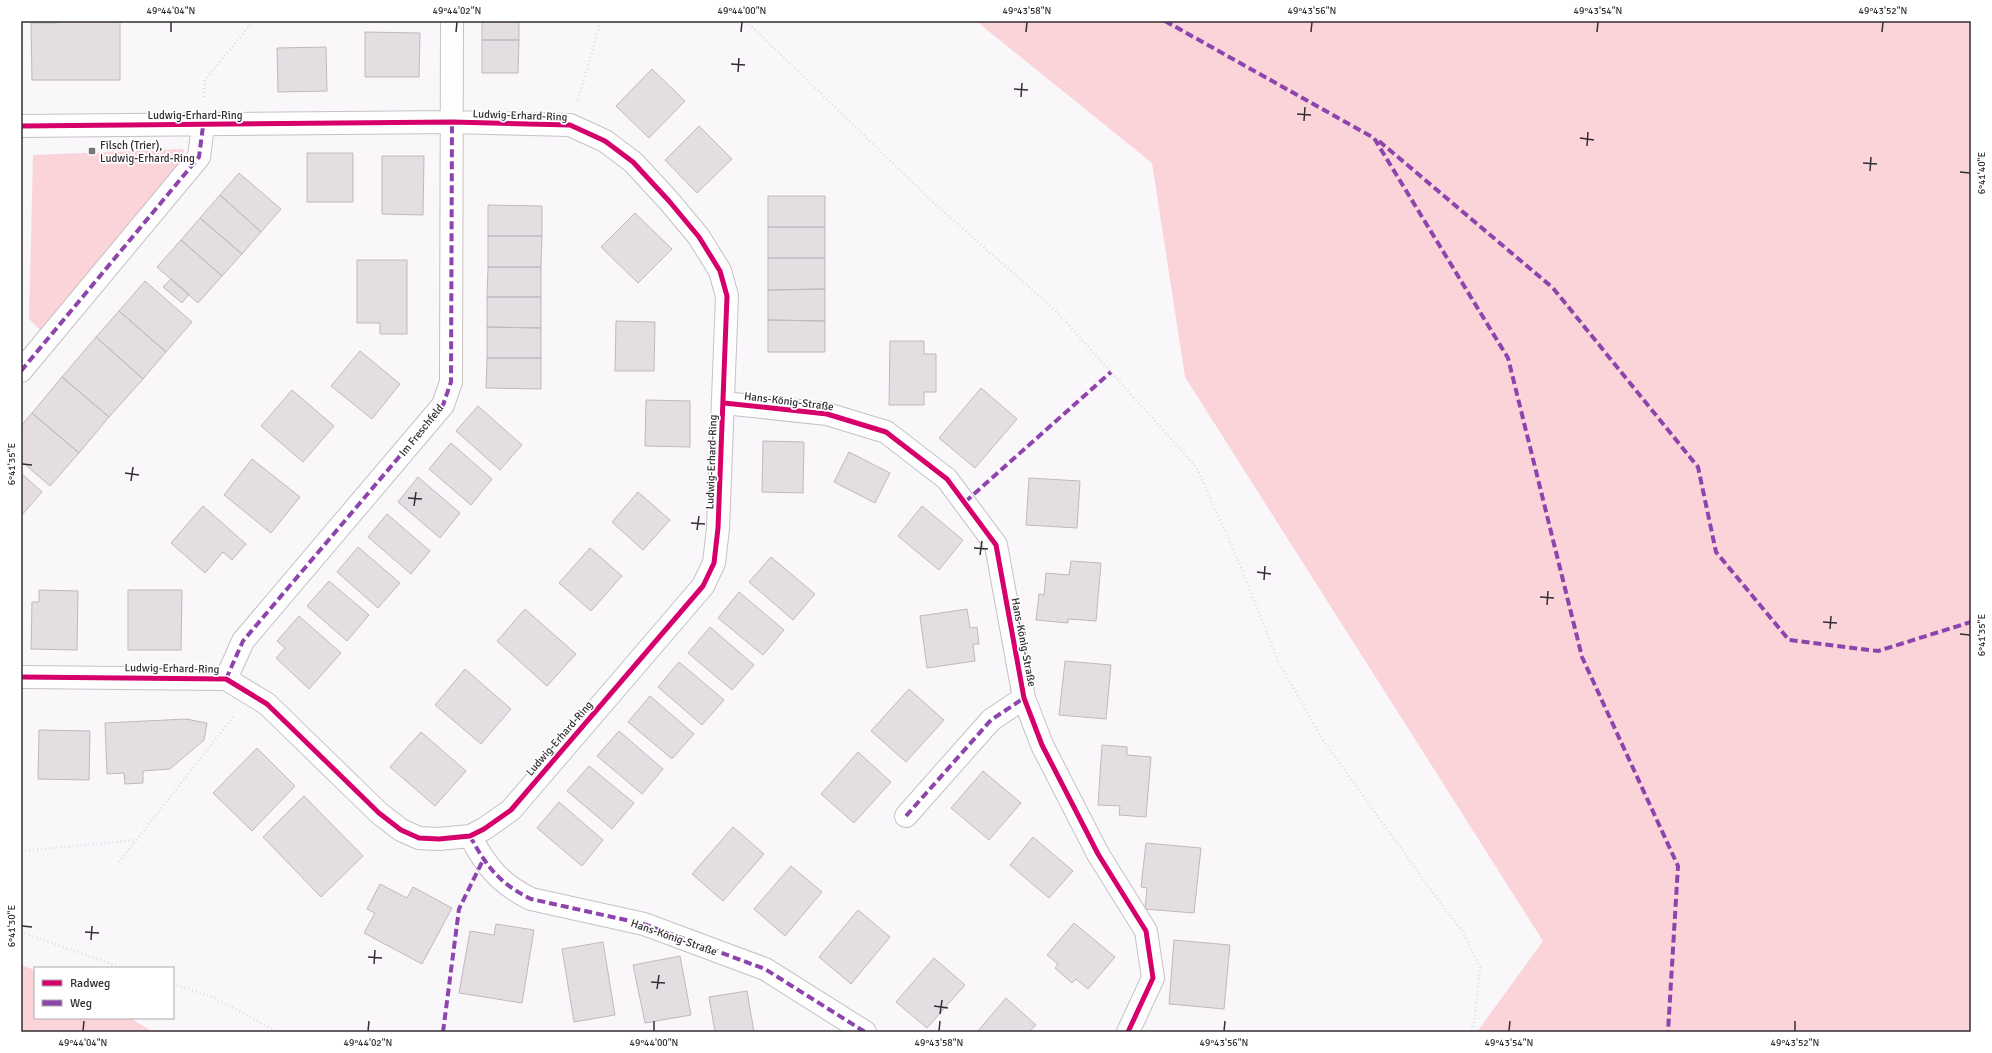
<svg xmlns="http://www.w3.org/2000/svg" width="1992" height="1053" font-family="Signika,sans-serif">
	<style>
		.green { fill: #fbd4da }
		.building { fill: #e4dee2; stroke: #bfb8bd }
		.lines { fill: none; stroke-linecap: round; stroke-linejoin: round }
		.minor-casing { stroke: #c5c1c6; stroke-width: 24 }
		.path { stroke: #dedddf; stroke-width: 2.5; stroke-dasharray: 1 3; stroke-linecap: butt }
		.minor { stroke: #fefefe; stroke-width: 22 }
		.quiet { stroke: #8e44ad; stroke-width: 4; stroke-dasharray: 8 4; stroke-linecap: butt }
		.cycleway-casing { stroke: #fff; stroke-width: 8 }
		.cycleway { stroke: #d6006c; stroke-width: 5 }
		.ticks { fill: none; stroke: #332d34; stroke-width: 1.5 }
		.poi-dot { fill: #79747a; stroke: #fff; stroke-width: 1.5 }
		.labels { text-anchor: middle; stroke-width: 3.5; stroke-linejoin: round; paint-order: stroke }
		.street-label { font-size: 11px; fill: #332d34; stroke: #fff }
		.poi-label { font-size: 11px; fill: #332d34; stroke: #fff; text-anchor: start }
		.neatline { fill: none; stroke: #332d34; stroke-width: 1.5 }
		.ticks-label { font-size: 10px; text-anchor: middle; fill: #332d34 }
	</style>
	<rect width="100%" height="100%" fill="#faf7fb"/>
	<path class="green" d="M 976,21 L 1971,21 L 1971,1032 L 1477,1032 L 1543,941 L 1185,377 L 1152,163 Z
		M 183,149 L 186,158 L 41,331 L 29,319 L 33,155 Z
		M 21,965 L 35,970 L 35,1018 L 130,1018 L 153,1032 L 21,1032 Z"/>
	<path class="building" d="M 56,21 L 120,21 L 120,80 L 32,80 L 31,23 L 57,23 Z
		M 482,21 L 519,21 L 519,40 L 482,40 Z
		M 365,32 L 420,33 L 419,77 L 365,77 Z
		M 482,40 L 519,40 L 518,73 L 482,73 Z
		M 326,47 L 327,91 L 278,92 L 277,48 Z
		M 652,69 L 685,101 L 649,138 L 616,106 Z
		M 699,126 L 732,159 L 697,193 L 665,160 Z
		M 307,153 L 353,153 L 353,202 L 307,202 Z
		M 382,156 L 424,156 L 423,215 L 382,214 Z
		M 239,173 L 281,209 L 261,232 L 220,195 Z
		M 220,195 L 261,232 L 242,254 L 200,218 Z
		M 768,196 L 825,196 L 825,227 L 768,227 Z
		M 488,205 L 542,206 L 542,236 L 488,236 Z
		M 635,213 L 672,249 L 638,283 L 601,247 Z
		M 200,218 L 242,254 L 222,276 L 181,240 Z
		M 768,227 L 825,227 L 825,258 L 768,258 Z
		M 488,236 L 542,236 L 541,267 L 488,267 Z
		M 181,240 L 222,276 L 198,303 L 157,267 Z
		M 768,258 L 825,258 L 825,289 L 768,290 Z
		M 357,260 L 407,260 L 407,334 L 380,334 L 380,323 L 357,323 Z
		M 488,267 L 541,267 L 541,297 L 487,297 Z
		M 171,279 L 189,294 L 182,303 L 163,287 Z
		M 145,281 L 192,322 L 166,352 L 119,311 Z
		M 825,289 L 825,321 L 768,320 L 768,290 Z
		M 487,297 L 541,297 L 541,328 L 487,327 Z
		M 119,311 L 166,352 L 143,379 L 96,337 Z
		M 768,320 L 825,321 L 825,352 L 768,352 Z
		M 616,321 L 655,322 L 654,371 L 615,371 Z
		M 487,327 L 541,328 L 541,358 L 487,358 Z
		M 96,337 L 143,379 L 109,417 L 62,377 Z
		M 890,341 L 924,341 L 924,354 L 936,354 L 936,392 L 924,392 L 924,405 L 889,405 Z
		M 360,351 L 400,384 L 372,419 L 331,386 Z
		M 487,358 L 541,358 L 541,389 L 486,388 Z
		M 62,377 L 109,417 L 79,453 L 32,413 Z
		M 981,388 L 1017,419 L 975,468 L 939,438 Z
		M 292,390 L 334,426 L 303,462 L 261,426 Z
		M 646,400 L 690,401 L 690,447 L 645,446 Z
		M 478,406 L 522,445 L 500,470 L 456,431 Z
		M 32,413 L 79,453 L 50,486 L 21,461 L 21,426 Z
		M 763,441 L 804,442 L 803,493 L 762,492 Z
		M 451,443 L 492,479 L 471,505 L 429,469 Z
		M 849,452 L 890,473 L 875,503 L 834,482 Z
		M 252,459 L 300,497 L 271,533 L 224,495 Z
		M 21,473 L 42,492 L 21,516 Z
		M 418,477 L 460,513 L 440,538 L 398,502 Z
		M 1029,478 L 1080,481 L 1077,528 L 1026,525 Z
		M 638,492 L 670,520 L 643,550 L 612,522 Z
		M 203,506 L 246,544 L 232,560 L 223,552 L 205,573 L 171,543 Z
		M 922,506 L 963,540 L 939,570 L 898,536 Z
		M 387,514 L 430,551 L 411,574 L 368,537 Z
		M 358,547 L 400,583 L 378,608 L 337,572 Z
		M 590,548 L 622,576 L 591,611 L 559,583 Z
		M 771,557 L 815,594 L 793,620 L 749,582 Z
		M 1071,561 L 1101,563 L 1096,621 L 1068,619 L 1068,623 L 1036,620 L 1039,594 L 1044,595 L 1046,573 L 1069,575 Z
		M 329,581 L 369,615 L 347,641 L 307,606 Z
		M 39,590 L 78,591 L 77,650 L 31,649 L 32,602 L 39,602 Z
		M 128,590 L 182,590 L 181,650 L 128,650 Z
		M 739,592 L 784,630 L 763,655 L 718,618 Z
		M 525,609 L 576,654 L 547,686 L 497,641 Z
		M 967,609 L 970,628 L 977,627 L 979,644 L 973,644 L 975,661 L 927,668 L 920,616 Z
		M 299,616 L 341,653 L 309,689 L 276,658 L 285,648 L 277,641 Z
		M 710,627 L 754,665 L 732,690 L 688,653 Z
		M 1065,661 L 1111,665 L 1106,719 L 1059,715 Z
		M 679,662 L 724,700 L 702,725 L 658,687 Z
		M 465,669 L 511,709 L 481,744 L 435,705 Z
		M 909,689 L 944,720 L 906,762 L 871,731 Z
		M 650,696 L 694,734 L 672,759 L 628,722 Z
		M 186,719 L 207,723 L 204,740 L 170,769 L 143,771 L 143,783 L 125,784 L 124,773 L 107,774 L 105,723 Z
		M 39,730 L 90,731 L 89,780 L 38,779 Z
		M 619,731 L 663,769 L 642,794 L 597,756 Z
		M 421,732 L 466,771 L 435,806 L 390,767 Z
		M 1102,745 L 1127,747 L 1127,755 L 1151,757 L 1146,817 L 1119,815 L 1120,806 L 1098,805 Z
		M 257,748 L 295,786 L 252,831 L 213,793 Z
		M 858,752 L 891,782 L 854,823 L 821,794 Z
		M 589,766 L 634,803 L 612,829 L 567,791 Z
		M 983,771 L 1021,803 L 989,840 L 951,808 Z
		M 304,796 L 363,856 L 321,897 L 263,837 Z
		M 559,802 L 603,840 L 582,866 L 537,828 Z
		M 733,827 L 764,854 L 723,901 L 692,874 Z
		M 1033,837 L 1073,871 L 1049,898 L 1010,865 Z
		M 1146,843 L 1201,848 L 1194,913 L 1145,909 L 1147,888 L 1141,887 Z
		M 791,866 L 822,892 L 785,936 L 754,909 Z
		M 380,884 L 407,898 L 413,887 L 452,908 L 422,964 L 364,933 L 375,913 L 367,909 Z
		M 858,910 L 890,937 L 851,984 L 819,957 Z
		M 1074,923 L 1115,957 L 1088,989 L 1076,979 L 1072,983 L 1055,968 L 1058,964 L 1047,955 Z
		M 496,924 L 534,930 L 522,1003 L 459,993 L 470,931 L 494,935 Z
		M 1174,940 L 1230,945 L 1224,1009 L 1169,1004 Z
		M 603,942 L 615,1015 L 574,1022 L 562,949 Z
		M 680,956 L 691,1015 L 645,1023 L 633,965 Z
		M 934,958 L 965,985 L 927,1028 L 896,1002 Z
		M 747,991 L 754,1032 L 715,1032 L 709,997 Z
		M 1006,998 L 1036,1025 L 1029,1032 L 977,1032 Z"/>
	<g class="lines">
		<g class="minor-casing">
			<path id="minor" d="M 21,126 L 452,122 L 570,125 L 605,141 L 633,162 L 669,201 L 699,237 L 720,271 L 727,296 L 718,528 L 714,563 L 703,586 L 511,810 L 484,829 L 470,836 L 439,839 L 419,838 L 401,830 L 379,813 L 267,704 L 226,679 L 21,677
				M 21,371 L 199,157 L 203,126
				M 724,403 L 827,414 L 886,432 L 947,479 L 996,545 L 1024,698 L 1042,745 L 1098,854 L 1146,931 L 1153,978 L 1128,1032
				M 226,679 L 243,641 L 443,405 L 451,382 L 452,21
				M 906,816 L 991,720 L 1024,698
				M 470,836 C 486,866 500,884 531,899 L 644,924 L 765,969 L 865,1032"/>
		</g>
		<path class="path" d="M 746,21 L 936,205 L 1056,311 L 1197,468 L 1243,572 L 1278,661 L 1323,740 L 1425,882 L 1463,932 L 1480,967 L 1475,1017 L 1471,1032
			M 204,97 L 205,80 L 253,21
			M 578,100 L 601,21
			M 21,851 L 137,840
			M 119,862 L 234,716
			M 21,932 L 123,968
			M 173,984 L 213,997 L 278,1032"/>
		<use href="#minor" class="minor"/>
		<path class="quiet" d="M 1165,21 L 1374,138 L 1508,358 L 1582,657 L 1678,866 L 1668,1032
			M 1379,141 L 1553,288 L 1698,467 L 1716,552 L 1789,640 L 1878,651 L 1971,622
			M 21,371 L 199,157 L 203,126
			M 965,502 L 1111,372
			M 226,679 L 243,641 L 443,405 L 451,382 L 452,122
			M 906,816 L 991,720 L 1024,698
			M 470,836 C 486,866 500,884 531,899 L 644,924 L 765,969 L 865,1032
			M 443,1032 L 459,909 L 483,860"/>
		<g class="cycleway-casing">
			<path id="cycleway" d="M 21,126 L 452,122 L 570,125 L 605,141 L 633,162 L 669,201 L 699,237 L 720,271 L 727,296 L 718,528 L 714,563 L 703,586 L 511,810 L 484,829 L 470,836 L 439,839 L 419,838 L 401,830 L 379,813 L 267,704 L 226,679 L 21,677
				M 724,403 L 827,414 L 886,432 L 947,479 L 996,545 L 1024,698 L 1042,745 L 1098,854 L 1146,931 L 1153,978 L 1128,1032"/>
		</g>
		<use href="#cycleway" class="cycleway"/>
	</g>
	<path class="ticks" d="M 171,32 L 171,22M 456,32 L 457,22M 741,32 L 742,22M 1026,32 L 1027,22M 1311,32 L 1312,22M 1597,32 L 1598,22M 1882,32 L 1883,22M 731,64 L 745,65M 738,72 L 739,58M 1014,89 L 1028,90M 1021,97 L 1022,83M 1297,114 L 1311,115M 1304,121 L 1305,107M 1580,138 L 1594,140M 1587,146 L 1588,132M 1863,163 L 1877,164M 1870,171 L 1871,157M 1960,172 L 1970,173M 22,464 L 32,465M 125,473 L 139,475M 131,481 L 133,467M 408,498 L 422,499M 414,506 L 416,492M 691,523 L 705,524M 697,530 L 699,516M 974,548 L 988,549M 980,555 L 982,541M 1257,572 L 1271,574M 1264,580 L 1265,566M 1540,597 L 1554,598M 1547,605 L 1548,591M 1823,622 L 1837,623M 1830,629 L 1831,616M 1960,634 L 1970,635M 22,926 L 32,927M 85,932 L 99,933M 91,940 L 92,926M 368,957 L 382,958M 374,964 L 375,950M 651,982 L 665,983M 657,989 L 659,975M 934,1006 L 948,1008M 940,1014 L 942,1000M 83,1031 L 84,1021M 368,1031 L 369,1021M 654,1031 L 654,1021M 939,1031 L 940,1021M 1224,1031 L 1225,1021M 1509,1031 L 1510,1021M 1795,1031 L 1795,1021"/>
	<rect class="poi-dot" x="88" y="147" width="8" height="8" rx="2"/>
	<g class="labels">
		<g class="street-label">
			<text x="195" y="119">Ludwig-Erhard-Ring</text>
			<text transform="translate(520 115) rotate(2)" y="4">Ludwig-Erhard-Ring</text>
			<text transform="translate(789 401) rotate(7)" y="4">Hans-König-Straße</text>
			<text transform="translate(421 430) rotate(-51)" y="4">Im Freschfeld</text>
			<text transform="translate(711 462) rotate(-88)" y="4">Ludwig-Erhard-Ring</text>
			<text transform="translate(1024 642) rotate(79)" y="4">Hans-König-Straße</text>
			<text transform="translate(172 668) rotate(1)" y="4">Ludwig-Erhard-Ring</text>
			<text transform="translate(559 738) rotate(-49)" y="4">Ludwig-Erhard-Ring</text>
			<text transform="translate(674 937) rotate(19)" y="4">Hans-König-Straße</text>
		</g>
		<g class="poi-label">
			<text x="100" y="149">Filsch (Trier),<tspan x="100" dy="13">Ludwig-Erhard-Ring</tspan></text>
		</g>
	</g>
	<rect width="1992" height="1053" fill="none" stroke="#ffffff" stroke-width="44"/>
	<rect x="34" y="967" width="140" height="52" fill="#ffffff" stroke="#adabae"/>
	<rect x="42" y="980" width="20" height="6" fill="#d6006c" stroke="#adabae"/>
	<text x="70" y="987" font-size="12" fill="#332d34">Radweg</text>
	<rect x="42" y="1000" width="20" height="6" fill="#8e44ad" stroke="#adabae"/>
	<text x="70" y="1007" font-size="12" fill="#332d34">Weg</text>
	<rect x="22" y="22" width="1948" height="1009" class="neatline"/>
	<g class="ticks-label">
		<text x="171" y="14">49°44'04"N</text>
		<text x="457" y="14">49°44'02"N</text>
		<text x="742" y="14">49°44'00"N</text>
		<text x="1027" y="14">49°43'58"N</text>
		<text x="1312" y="14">49°43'56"N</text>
		<text x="1598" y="14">49°43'54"N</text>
		<text x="1883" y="14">49°43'52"N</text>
		<text transform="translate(1981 173) rotate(-90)" y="4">6°41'40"E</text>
		<text transform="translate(11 464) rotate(-90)" y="4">6°41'35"E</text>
		<text transform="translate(1981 635) rotate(-90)" y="4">6°41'35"E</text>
		<text transform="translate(11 926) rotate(-90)" y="4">6°41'30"E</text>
		<text x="83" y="1046">49°44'04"N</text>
		<text x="368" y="1046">49°44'02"N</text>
		<text x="654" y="1046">49°44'00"N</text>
		<text x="939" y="1046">49°43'58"N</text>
		<text x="1224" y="1046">49°43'56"N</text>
		<text x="1509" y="1046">49°43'54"N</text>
		<text x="1795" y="1046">49°43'52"N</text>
	</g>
</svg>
